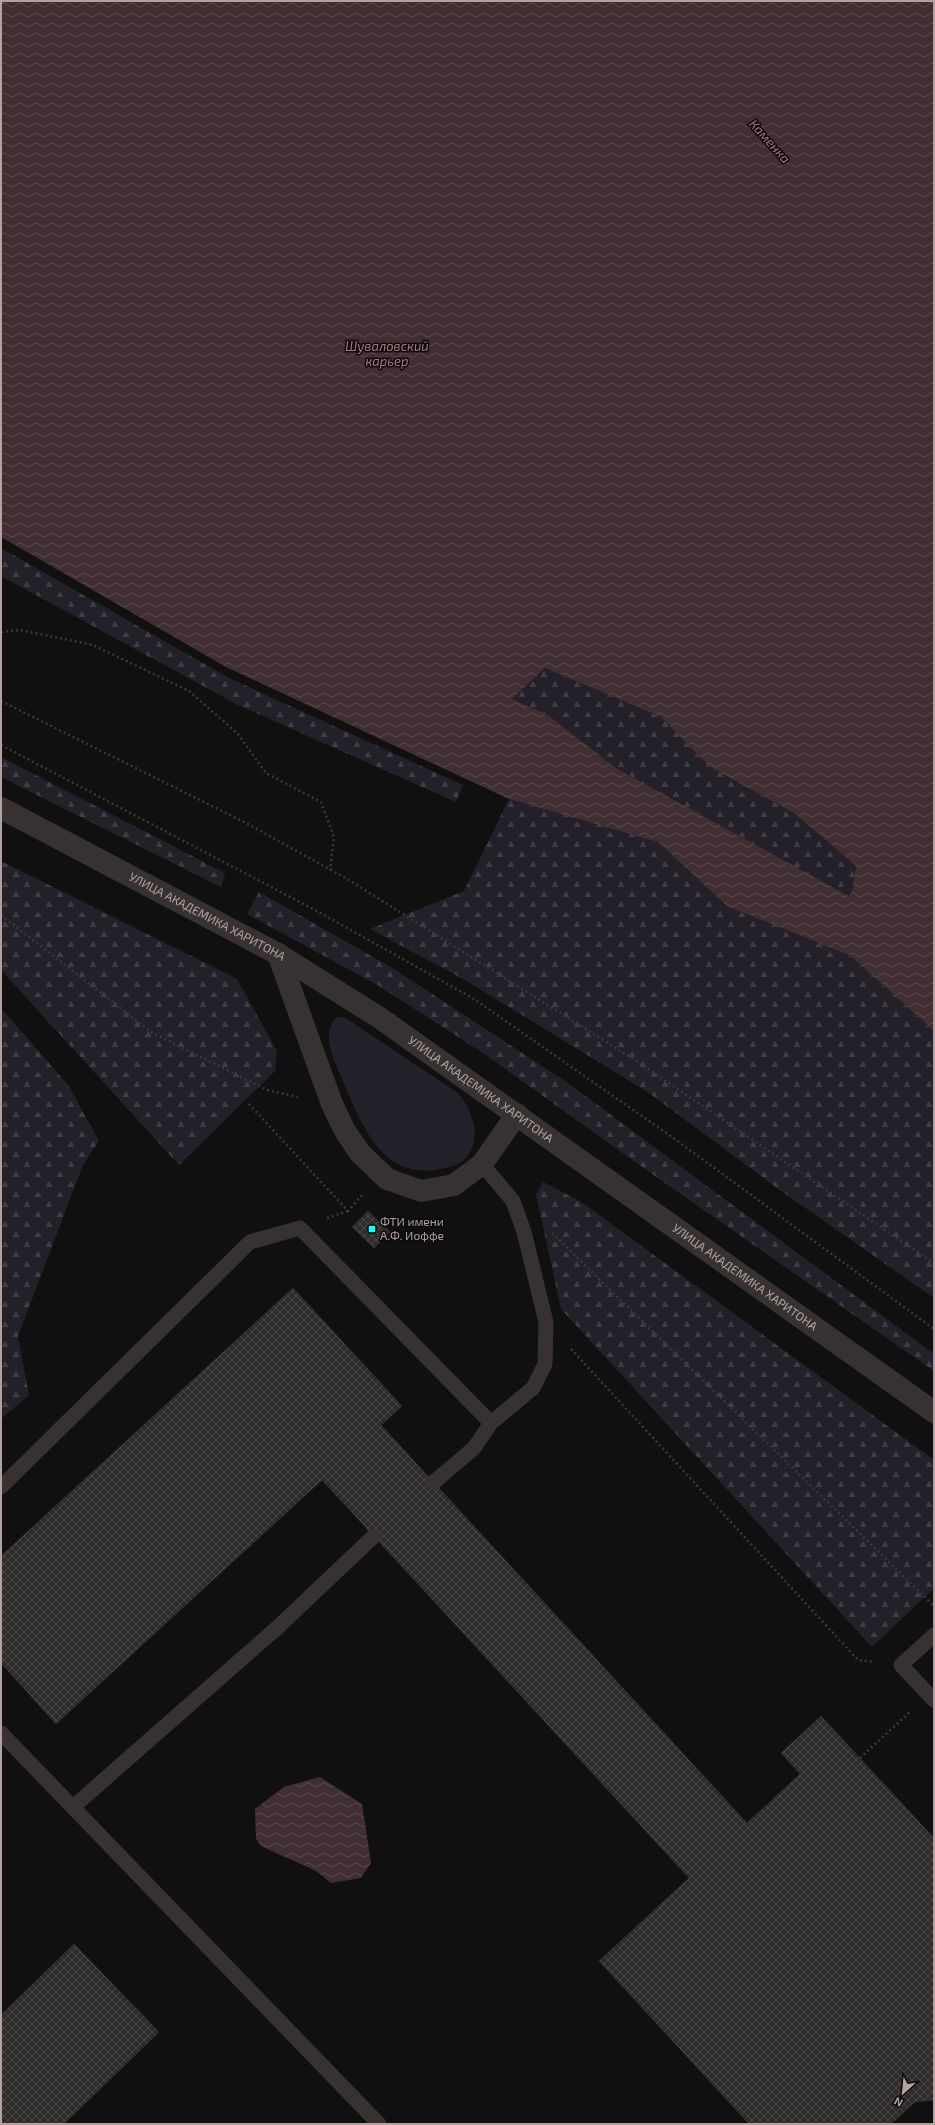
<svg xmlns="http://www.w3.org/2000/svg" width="935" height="2125" font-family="'Exo 2',sans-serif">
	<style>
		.green { fill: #242029 }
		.forest { fill: url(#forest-firs) }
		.water { fill: url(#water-waves); fill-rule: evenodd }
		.building { fill: url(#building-cross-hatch); stroke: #2e2b2a }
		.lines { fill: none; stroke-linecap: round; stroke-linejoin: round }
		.path { stroke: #3e3737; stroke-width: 2.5; stroke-dasharray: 2 3; stroke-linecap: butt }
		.service { stroke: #373231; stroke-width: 15 }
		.minor { stroke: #373231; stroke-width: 22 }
		.tertiary { stroke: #373231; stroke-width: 22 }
		.poi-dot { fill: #20f9f9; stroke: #0c0b0b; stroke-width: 1.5 }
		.labels { text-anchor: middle; stroke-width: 3; stroke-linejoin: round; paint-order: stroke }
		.street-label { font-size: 12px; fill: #b3a1a0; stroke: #0c0b0b }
		.poi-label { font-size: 12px; fill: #b3a1a0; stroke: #0c0b0b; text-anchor: start }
		.water-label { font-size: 13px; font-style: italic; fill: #b07581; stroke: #0c0b0b }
	</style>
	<defs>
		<pattern id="forest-firs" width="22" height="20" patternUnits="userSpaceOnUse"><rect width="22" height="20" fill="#242029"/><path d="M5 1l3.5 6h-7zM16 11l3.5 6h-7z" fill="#413d45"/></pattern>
		<pattern id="water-waves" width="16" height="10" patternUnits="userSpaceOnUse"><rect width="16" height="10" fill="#412e32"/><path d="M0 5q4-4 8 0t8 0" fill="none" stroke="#5a494c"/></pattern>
		<pattern id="building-cross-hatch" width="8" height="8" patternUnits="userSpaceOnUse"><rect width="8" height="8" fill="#2e2c2a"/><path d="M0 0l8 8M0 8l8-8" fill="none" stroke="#4a4746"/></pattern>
	</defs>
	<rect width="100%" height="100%" fill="#111010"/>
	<path class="green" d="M 337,1017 L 344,1017 L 458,1093 C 473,1112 484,1139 464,1160 C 460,1164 451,1167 445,1168 C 422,1174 398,1170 381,1151 C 362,1130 351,1100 340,1074 C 332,1055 321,1034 337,1017 Z"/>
	<path class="forest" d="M 1,548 L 229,678 L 463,785 L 456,802 L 238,705 L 1,576 Z
		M 545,668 L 661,717 L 710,767 L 794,813 L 856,866 L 851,897 L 616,768 L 548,715 L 512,699 Z
		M 1,757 L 225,873 L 221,887 L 1,777 Z
		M 509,799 L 658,842 L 727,906 L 851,956 L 934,1031 L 934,1298 L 777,1188 L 649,1093 L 465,980 L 370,929 L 464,891 Z
		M 1,861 L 237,979 L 277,1051 L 275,1071 L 179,1165 L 1,970 Z
		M 259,892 L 394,969 L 568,1083 L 934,1354 L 934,1371 L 645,1169 L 483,1053 L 379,986 L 247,914 Z
		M 1,1008 L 69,1086 L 99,1141 L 83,1165 L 18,1336 L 29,1395 L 1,1419 Z
		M 543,1182 L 580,1201 L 934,1460 L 934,1588 L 872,1647 L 561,1309 L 536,1194 Z"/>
	<path class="water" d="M 1,1 L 934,1 L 934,1031 L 851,956 L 727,906 L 658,842 L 509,799 L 226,667 L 1,537 ZM 545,668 L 661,717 L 710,767 L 794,813 L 856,866 L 851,897 L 616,768 L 548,715 L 512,699 Z
		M 320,1777 L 362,1804 L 371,1863 L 361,1878 L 331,1883 L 316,1871 L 261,1846 L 256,1839 L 255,1809 L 284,1787 Z"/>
	<path class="building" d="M 368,1211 L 390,1232 L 374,1248 L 352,1227 Z
		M 293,1288 L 402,1406 L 381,1425 L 747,1823 L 800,1774 L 781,1753 L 821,1716 L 934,1838 L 934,2100 L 915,2102 L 891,2124 L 749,2124 L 599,1961 L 689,1878 L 322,1480 L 56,1724 L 1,1663 L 1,1556 Z
		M 74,1944 L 159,2032 L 64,2124 L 1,2124 L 1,2015 Z"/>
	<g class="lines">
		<path class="path" d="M 1,632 L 20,630 L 93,645 L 189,691 L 238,734 L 266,773 L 321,802 L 334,837 L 330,870
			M 1,701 L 248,824 L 349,880 L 635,1060 L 934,1263
			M 1,745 L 315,910 L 474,999 L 672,1137 L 934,1329
			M 1,915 L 151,1032 L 267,1090 L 298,1097
			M 249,1104 L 348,1211 L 362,1195
			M 327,1218 L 348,1211
			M 552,1233 L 934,1606
			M 571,1349 L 858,1660 L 875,1662
			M 860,1758 L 910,1712"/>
		<path class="service" d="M 434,1482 L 474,1448 L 491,1423 L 533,1388 L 545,1364 L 546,1322 L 524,1232 L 513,1201 L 482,1164
			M 1,1487 L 250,1242 L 300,1228 L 491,1423
			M 934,1635 L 901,1665 L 934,1700
			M 1,1733 L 379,2124
			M 73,1807 L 278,1627 L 374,1536"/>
		<path class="minor" d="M 278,954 L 332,1104 L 345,1131 L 360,1153 L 387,1179 L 421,1191 L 454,1185 L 482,1164 L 517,1114"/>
		<path class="tertiary" id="s1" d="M 1,808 L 278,954 L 380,1018 L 934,1412"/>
	</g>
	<rect class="poi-dot" x="368" y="1225" width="8" height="8" rx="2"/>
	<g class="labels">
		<g class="street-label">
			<text dy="4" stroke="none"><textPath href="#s1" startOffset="233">УЛИЦА АКАДЕМИКА ХАРИТОНА</textPath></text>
			<text dy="4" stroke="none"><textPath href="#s1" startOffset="557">УЛИЦА АКАДЕМИКА ХАРИТОНА</textPath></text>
			<text dy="4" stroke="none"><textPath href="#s1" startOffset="881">УЛИЦА АКАДЕМИКА ХАРИТОНА</textPath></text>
		</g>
		<g class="poi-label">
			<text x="380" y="1226">ФТИ имени<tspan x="380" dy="14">А.Ф. Иоффе</tspan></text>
		</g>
		<g class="water-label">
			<text transform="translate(770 141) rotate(48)" y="5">Каменка</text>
			<text x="387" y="351">Шуваловский<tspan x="387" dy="15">карьер</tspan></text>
		</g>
	</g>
	<rect width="935" height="2125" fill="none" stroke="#b3a1a0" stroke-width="4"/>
	<g transform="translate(903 2093) rotate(207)" stroke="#0c0b0b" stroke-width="3" paint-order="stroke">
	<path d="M0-3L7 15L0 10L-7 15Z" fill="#b3a1a0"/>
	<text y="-6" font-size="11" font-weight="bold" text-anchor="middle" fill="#b3a1a0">N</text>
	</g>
</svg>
